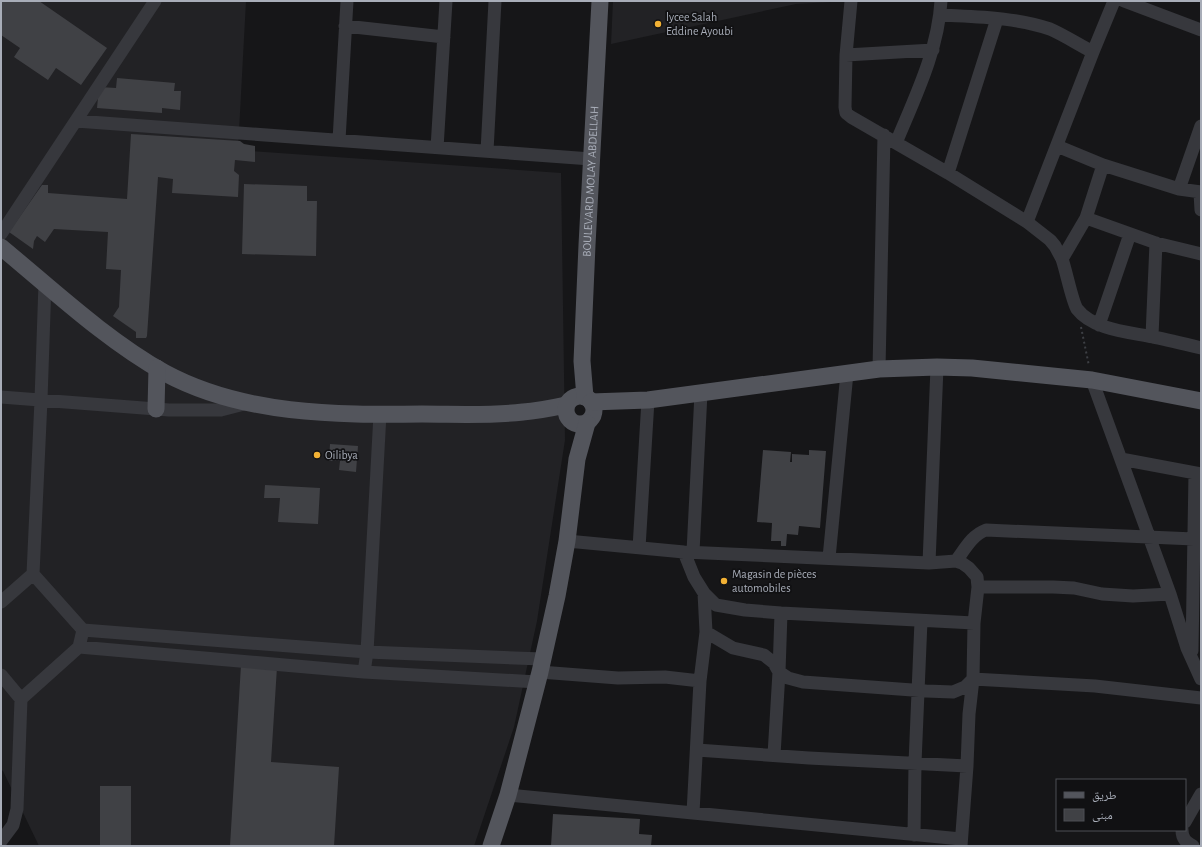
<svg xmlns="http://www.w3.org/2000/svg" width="1202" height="847" font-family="'Alegreya Sans','Noto Naskh Arabic',sans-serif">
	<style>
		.built { fill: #222225 }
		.building { fill: #404145 }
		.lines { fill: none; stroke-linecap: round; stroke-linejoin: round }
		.path { stroke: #3d3f44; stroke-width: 2; stroke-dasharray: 2 3; stroke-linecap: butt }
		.minor { stroke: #37383d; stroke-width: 13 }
		.major { stroke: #53555c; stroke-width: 17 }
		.poi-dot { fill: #f2b134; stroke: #111113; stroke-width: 1.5 }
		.labels { text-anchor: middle; stroke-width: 3.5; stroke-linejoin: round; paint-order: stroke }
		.poi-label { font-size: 12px; fill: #a8adb8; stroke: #111113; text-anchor: start }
		.street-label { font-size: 12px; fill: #a8adb8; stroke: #111113 }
	</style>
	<rect width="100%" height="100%" fill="#161618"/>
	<path class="built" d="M 1,1 L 246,1 L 238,150 L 561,173 L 565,440 L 537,621 L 514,727 L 474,846 L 39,846 L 3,771 L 1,770 Z
		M 613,1 L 849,1 L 796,4 L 611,44 Z"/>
	<path class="building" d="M 1,1 L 39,1 L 107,48 L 81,85 L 56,68 L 48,80 L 14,57 L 20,48 L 1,35 Z
		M 117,78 L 175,83 L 174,91 L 181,91 L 180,110 L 162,108 L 162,113 L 97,108 L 99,87 L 116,88 Z
		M 131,134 L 240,141 L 244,144 L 255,146 L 255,162 L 235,160 L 234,171 L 239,175 L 238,197 L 172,193 L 173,179 L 158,177 L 147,336 L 146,338 L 136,338 L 136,332 L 113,316 L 119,307 L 121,270 L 106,269 L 108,232 L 54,229 L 45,242 L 37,236 L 34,241 L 33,249 L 9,232 L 42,185 L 48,185 L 48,193 L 127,199 Z
		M 244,184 L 307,186 L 307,201 L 317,201 L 316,256 L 242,254 Z
		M 330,444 L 358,446 L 356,472 L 339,470 L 340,461 L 329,461 Z
		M 763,450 L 791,452 L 790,462 L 792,462 L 792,454 L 809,455 L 809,450 L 826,451 L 820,528 L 799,526 L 798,535 L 787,534 L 786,546 L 781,546 L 781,541 L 771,541 L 772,523 L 757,522 Z
		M 265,485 L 320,488 L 318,524 L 278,522 L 280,498 L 264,498 Z
		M 241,665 L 277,667 L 271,762 L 339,767 L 334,846 L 230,846 Z
		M 100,786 L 131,786 L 131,846 L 100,846 Z
		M 553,814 L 640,819 L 639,834 L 652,835 L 651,846 L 551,846 Z"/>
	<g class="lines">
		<path class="path" d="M 1081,327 L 1089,366"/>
		<path class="minor" d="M 851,1 L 846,55 L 845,107 L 846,113 L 851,117 L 948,173 L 1027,222 L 1050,240 L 1055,246 L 1062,259
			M 1124,1 L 1201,30
			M 940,15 C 976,17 1015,17 1050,29 C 1064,35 1079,45 1093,52
			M 345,26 L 444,37
			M 846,55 L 933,50
			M 76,121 L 591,159
			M 339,140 L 347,1
			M 896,143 C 915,97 938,51 941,1
			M 1057,146 L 1103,165 L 1179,189 L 1201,192
			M 437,148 L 446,1
			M 487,151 L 495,1
			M 1103,165 L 1086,218 L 1062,259 C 1066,270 1072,301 1077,309 C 1093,330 1130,332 1153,337 C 1169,340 1185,344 1201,348
			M 948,173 L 997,19
			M 1179,189 L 1201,126
			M 1200,193 L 1201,210
			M 1086,218 L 1156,243 L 1201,254
			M 1027,222 L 1093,52 L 1114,1
			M 1,234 L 155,1
			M 1099,325 L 1130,234
			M 1152,336 L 1156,243
			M 879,369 L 884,135
			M 1092,380 L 1170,594 L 1187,648 L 1201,679
			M 1,397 L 169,410 L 221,410 L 248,403
			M 1121,459 L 1201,474
			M 567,541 L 684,552 L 929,563 L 937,367
			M 639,548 L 648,400
			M 684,552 L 694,577 L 704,593 L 716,605 L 745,610 L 781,613 L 974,623
			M 693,552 L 701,393
			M 829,558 L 847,373
			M 956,561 C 965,549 972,535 986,530 L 1194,539
			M 929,563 L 956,561 L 962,563 L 969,568 L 977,577 L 978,587 L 974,623 L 973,679 L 969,714 L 967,766 L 961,846
			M 33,574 L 41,400 L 45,283
			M 978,587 L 1053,587 L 1074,588 L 1102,594 L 1133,596 L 1170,594
			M 1,602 L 33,574 L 83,630 L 79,647 L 21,699 L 1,675
			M 83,630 L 367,652 L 542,659
			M 706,632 L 733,648 L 764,655 L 774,663 L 779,672 L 788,678 L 803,682 L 926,691 L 953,692 L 965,687 L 973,679 L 1095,686 L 1201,698
			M 79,647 L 364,672 L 537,682
			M 1192,651 L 1195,473
			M 364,672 L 367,652 L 380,414
			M 540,672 L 618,678 L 665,677 L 700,681
			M 697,750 L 809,758 L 967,766
			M 774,755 L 779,672 L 781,613
			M 508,795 L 961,839
			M 693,813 L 700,681 L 706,632 L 704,593
			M 1185,822 L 1201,794
			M 1182,830 C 1182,839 1186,842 1193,846
			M 914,835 L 915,763 L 921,621
			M 1,841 L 13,825 L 17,809 L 21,699"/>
		<g class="major">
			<path d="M 1,247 C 53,290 106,340 165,373 C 243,415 335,415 422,414 C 455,414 490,416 523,412 C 538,411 552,408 566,405"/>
			<circle cx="580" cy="410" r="14"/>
			<path id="s1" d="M 585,397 L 582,361 L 587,245 L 600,1"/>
			<path d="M 591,402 L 648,400 L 879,369 L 937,367 L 972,368 L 1092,380 L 1201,401"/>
			<path d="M 156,409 L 157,368"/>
			<path d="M 491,846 L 508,795 L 540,672 L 557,596 L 567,541 L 577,459 L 587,423"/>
		</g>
	</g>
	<g class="poi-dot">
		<circle cx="658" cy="24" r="4"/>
		<circle cx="317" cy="455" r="4"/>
		<circle cx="724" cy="581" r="4"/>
	</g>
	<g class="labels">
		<g class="poi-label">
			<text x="666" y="21">lycee Salah<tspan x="666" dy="14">Eddine Ayoubi</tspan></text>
			<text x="325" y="459">Oilibya</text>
			<text x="732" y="578">Magasin de pièces<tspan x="732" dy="14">automobiles</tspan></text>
		</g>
		<g class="street-label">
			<text dy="4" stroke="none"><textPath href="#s1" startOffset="216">BOULEVARD MOLAY ABDELLAH</textPath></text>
		</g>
	</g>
	<rect width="1202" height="847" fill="none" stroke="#a8adb8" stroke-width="4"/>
	<rect x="1056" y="779" width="130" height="52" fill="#111113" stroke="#4d4f55"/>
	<rect x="1064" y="792" width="20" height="6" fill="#53555c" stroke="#4d4f55"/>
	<text x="1092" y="799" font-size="12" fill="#a8adb8">طريق</text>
	<rect x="1064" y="809" width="20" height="12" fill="#404145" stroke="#4d4f55"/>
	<text x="1092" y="819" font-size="12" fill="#a8adb8">مبنى</text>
</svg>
